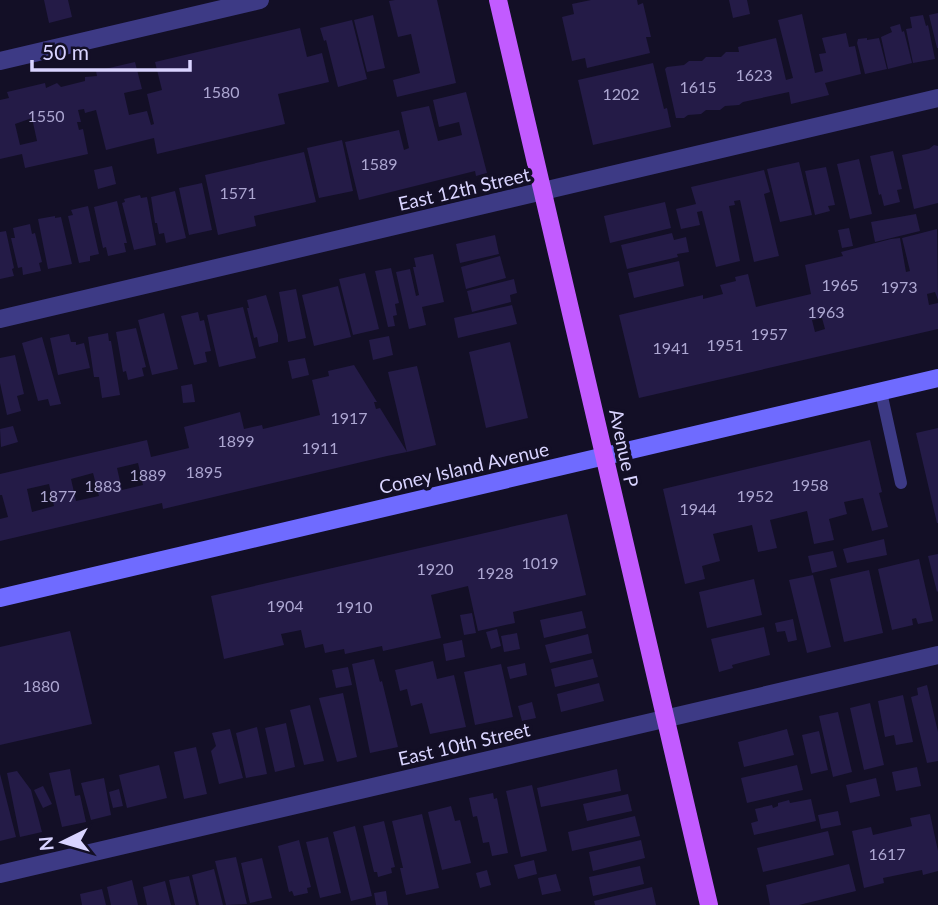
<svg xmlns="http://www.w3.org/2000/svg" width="938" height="905" font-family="Lato,sans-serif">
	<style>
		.building { fill: #241b47; fill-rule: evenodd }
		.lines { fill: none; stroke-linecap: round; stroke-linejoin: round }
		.service { stroke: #3d3a85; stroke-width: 12 }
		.minor { stroke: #3d3a85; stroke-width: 18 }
		.secondary { stroke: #6f6bff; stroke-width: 18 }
		.primary { stroke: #c25bff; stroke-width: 18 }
		.labels { text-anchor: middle; stroke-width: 7; stroke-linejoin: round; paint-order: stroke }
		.number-label { font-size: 16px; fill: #aca6d1 }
		.street-label { font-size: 19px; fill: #d9d4ff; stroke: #130f26 }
	</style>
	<rect width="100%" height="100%" fill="#130f26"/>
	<path class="building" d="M 44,0 L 68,0 L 72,17 L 49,23 Z
		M 395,0 L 437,0 L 456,83 L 397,97 L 393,80 L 420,73 L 411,34 L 398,37 L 389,1 Z
		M 591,0 L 637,0 L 638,5 L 643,3 L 651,37 L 646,37 L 650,53 L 587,68 L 585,58 L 572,61 L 562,17 L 574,14 L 572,4 Z
		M 729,0 L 747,0 L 750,14 L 733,18 Z
		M 938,13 L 938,48 L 937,48 L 929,15 Z
		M 802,14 L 815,73 L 823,71 L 819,54 L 826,53 L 822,38 L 846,33 L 849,47 L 855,46 L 861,74 L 825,83 L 829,95 L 791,104 L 789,92 L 743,102 L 739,105 L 725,106 L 720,110 L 706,110 L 701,114 L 688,115 L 684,118 L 676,118 L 665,69 L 667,67 L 684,65 L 689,61 L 702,61 L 706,57 L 721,57 L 726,52 L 739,52 L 738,47 L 776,38 L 786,80 L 793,78 L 778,20 Z
		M 373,15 L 385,68 L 367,72 L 354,20 Z
		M 923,15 L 926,26 L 928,25 L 935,59 L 913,63 L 906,29 L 912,28 L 910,17 Z
		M 352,20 L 367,79 L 338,87 L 326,40 L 324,41 L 320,28 Z
		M 900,24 L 902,32 L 904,31 L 912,63 L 888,69 L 881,37 L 892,32 L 890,27 Z
		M 300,28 L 307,57 L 322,53 L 329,82 L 278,94 L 285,124 L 157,154 L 154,138 L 106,150 L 96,110 L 85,113 L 84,109 L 78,110 L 81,122 L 77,122 L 79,130 L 83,129 L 88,154 L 25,168 L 22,154 L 0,159 L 0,100 L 9,98 L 7,92 L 45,83 L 46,88 L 57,83 L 61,87 L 85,81 L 85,77 L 97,76 L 96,71 L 135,62 L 142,89 L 124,93 L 129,115 L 147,111 L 151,125 L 154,124 L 147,94 L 162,90 L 155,62 ZM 32,118 L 37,141 L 20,145 L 15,124 Z
		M 867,38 L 867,40 L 879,38 L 887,69 L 865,74 L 857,43 L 858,39 Z
		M 653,63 L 664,109 L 667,108 L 671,127 L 593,145 L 578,80 Z
		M 466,92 L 487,173 L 476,176 L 475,171 L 359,200 L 345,142 L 399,130 L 404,150 L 409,148 L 401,112 L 429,106 L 438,141 L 462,135 L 459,122 L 439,127 L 433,100 Z
		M 342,140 L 353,191 L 319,198 L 307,148 Z
		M 934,145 L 938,146 L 938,203 L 914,209 L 902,155 L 929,149 Z
		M 893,151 L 902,189 L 897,190 L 900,202 L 884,206 L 881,194 L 879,195 L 870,156 Z
		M 304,152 L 316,202 L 254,216 L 256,226 L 218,235 L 205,175 Z
		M 859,159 L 872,214 L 850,219 L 837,164 Z
		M 799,162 L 812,215 L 780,222 L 767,169 Z
		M 112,166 L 116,184 L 98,189 L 94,170 Z
		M 826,167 L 835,205 L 828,206 L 830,211 L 815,215 L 805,171 Z
		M 764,170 L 770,192 L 764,194 L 779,256 L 754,262 L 740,200 L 734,201 L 735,205 L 729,206 L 740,261 L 716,267 L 702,211 L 697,212 L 700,225 L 681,229 L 676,209 L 696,204 L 691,187 Z
		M 202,183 L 212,230 L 189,235 L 179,188 Z
		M 175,191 L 186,238 L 166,243 L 164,233 L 159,234 L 157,223 L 155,223 L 151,197 Z
		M 140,195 L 141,198 L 147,197 L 156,245 L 134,250 L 122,203 L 125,202 L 124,199 Z
		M 117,201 L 127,243 L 124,243 L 126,252 L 108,256 L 106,247 L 103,248 L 94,207 Z
		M 665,202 L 671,228 L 610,243 L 604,216 Z
		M 88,206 L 99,254 L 90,256 L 90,261 L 79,263 L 68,216 L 73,215 L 71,210 Z
		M 916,214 L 920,231 L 875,242 L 871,222 Z
		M 55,216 L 55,218 L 61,217 L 72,264 L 48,269 L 38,219 Z
		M 30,224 L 32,234 L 35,233 L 42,262 L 39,263 L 41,271 L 23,275 L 22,267 L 18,268 L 11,238 L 15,238 L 13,228 Z
		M 849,228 L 853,246 L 842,248 L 838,230 Z
		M 937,229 L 938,300 L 935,292 L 927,294 L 929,305 L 938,303 L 938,329 L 639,398 L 619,315 L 703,295 L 703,299 L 723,294 L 720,285 L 736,281 L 735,277 L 748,274 L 756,307 L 811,294 L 805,265 L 843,256 L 841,252 L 891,239 L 900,238 L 906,272 L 910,271 L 902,238 ZM 822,318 L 825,329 L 815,332 L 812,320 Z
		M 6,231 L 14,268 L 12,269 L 14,276 L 0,279 L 0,232 Z
		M 672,233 L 674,240 L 686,237 L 689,252 L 677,254 L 678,257 L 627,269 L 621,245 Z
		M 495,235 L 499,254 L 460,263 L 456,244 Z
		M 433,254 L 444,302 L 422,307 L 426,325 L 409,329 L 396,272 L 410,269 L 416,296 L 419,295 L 413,267 L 416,267 L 414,258 Z
		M 500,256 L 506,278 L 466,289 L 461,267 Z
		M 679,261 L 684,286 L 634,298 L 628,273 Z
		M 391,268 L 399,303 L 395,304 L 397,315 L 393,316 L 395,326 L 388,327 L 375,271 Z
		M 365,273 L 379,329 L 353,335 L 339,279 Z
		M 514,279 L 517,293 L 510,295 L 511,302 L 472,312 L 467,291 Z
		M 338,286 L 351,337 L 314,346 L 302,295 Z
		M 296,289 L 306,338 L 288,342 L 279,292 Z
		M 266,295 L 278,335 L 278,342 L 259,347 L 257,337 L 254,338 L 247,308 L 249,308 L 247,300 Z
		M 512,305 L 517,324 L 458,338 L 454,318 Z
		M 243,307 L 256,358 L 219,367 L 207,315 Z
		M 198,312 L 200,321 L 204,320 L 211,351 L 205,352 L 207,362 L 194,365 L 181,316 Z
		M 164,313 L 178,369 L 152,375 L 138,320 Z
		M 136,328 L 146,367 L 142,368 L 144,376 L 128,380 L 126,371 L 123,372 L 116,332 Z
		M 108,333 L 109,341 L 111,341 L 120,395 L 102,398 L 99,377 L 94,377 L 88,337 Z
		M 69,334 L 71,342 L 76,342 L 76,345 L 84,343 L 90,368 L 58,375 L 50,338 Z
		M 389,336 L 393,355 L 373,360 L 369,340 Z
		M 42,337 L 61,404 L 50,406 L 48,399 L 38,401 L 22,343 Z
		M 510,342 L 528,418 L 486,428 L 469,352 Z
		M 15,355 L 24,394 L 17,396 L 21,411 L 7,415 L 0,383 L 0,358 Z
		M 305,358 L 309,375 L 292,379 L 288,361 Z
		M 354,365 L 377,402 L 374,402 L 376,409 L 380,408 L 407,452 L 388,372 L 417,366 L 436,445 L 407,452 L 387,456 L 163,509 L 162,503 L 0,541 L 0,519 L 8,517 L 2,495 L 0,495 L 0,474 L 147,440 L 151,457 L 189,448 L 184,427 L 240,412 L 244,429 L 262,425 L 263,429 L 320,415 L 312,380 L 329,376 L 328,371 ZM 138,463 L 143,485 L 122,490 L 117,468 ZM 93,473 L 99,496 L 76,501 L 71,479 ZM 49,484 L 54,506 L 32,512 L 27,489 Z
		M 192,384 L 195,402 L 183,403 L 181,386 Z
		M 13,426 L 18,442 L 1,447 L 0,429 Z
		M 938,428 L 938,523 L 937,523 L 916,433 Z
		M 870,440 L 882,492 L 879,493 L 888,527 L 872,531 L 863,498 L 844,502 L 847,514 L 829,519 L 834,540 L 814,544 L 807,511 L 770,520 L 777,548 L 758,552 L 752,525 L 713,534 L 720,561 L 702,566 L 705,579 L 685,584 L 663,489 Z
		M 567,514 L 586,595 L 513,612 L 515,623 L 478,631 L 468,586 L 431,595 L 441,638 L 383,651 L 382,646 L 345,654 L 344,649 L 325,653 L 323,644 L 305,648 L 301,630 L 281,634 L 284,645 L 224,659 L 211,596 Z
		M 884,539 L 887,555 L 847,563 L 843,549 Z
		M 833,551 L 837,567 L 812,573 L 808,556 Z
		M 938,554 L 938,591 L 937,592 L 928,556 Z
		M 919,559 L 933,621 L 918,624 L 916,618 L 912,619 L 913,625 L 892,630 L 878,569 Z
		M 869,570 L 883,633 L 844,642 L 830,579 Z
		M 813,575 L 831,647 L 807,653 L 789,580 Z
		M 754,579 L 762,615 L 707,628 L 699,592 Z
		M 582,611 L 586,628 L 544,638 L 540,620 Z
		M 472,613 L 476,633 L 464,635 L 460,615 Z
		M 793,619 L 797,640 L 788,642 L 785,631 L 777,632 L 775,623 Z
		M 764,627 L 770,655 L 732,665 L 733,668 L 719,672 L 711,639 Z
		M 497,629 L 501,646 L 491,649 L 486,632 Z
		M 70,631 L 92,724 L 0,745 L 0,647 Z
		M 517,633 L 520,649 L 504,652 L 501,636 Z
		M 588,634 L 592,653 L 550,663 L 545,645 Z
		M 462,640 L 465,657 L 446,661 L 443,644 Z
		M 374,659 L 380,682 L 382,681 L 398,747 L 370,753 L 352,664 Z
		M 593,659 L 598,677 L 555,687 L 551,669 Z
		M 433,661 L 437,679 L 454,675 L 466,727 L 430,734 L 422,703 L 411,706 L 407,689 L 400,691 L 395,670 Z
		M 525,663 L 527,675 L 510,679 L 507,667 Z
		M 501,664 L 513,717 L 475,725 L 464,672 Z
		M 348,667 L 352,685 L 336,688 L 332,670 Z
		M 599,683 L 604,701 L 561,712 L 557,694 Z
		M 927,685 L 938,732 L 938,761 L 927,763 L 911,697 L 918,695 L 917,688 Z
		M 343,693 L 357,757 L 337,762 L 319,698 Z
		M 903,695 L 913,742 L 896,745 L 894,735 L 885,737 L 878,701 Z
		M 532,702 L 536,718 L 522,721 L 518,706 Z
		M 870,703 L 884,765 L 864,770 L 850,708 Z
		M 310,705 L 324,761 L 304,765 L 290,710 Z
		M 838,712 L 852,772 L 833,777 L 819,716 Z
		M 286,723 L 295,767 L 275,772 L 265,728 Z
		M 257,727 L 267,774 L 246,778 L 236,733 Z
		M 230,729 L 243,778 L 219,784 L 211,751 L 216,746 L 212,733 Z
		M 787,729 L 794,755 L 744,767 L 738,742 Z
		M 819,731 L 828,770 L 811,774 L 802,735 Z
		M 196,747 L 207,794 L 184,799 L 174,752 Z
		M 159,765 L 167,798 L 127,808 L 119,775 Z
		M 797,765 L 803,790 L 747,803 L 741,778 Z
		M 917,767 L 921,786 L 896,791 L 892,772 Z
		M 70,769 L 75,796 L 80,795 L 86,822 L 62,827 L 49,773 Z
		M 617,769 L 621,791 L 541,807 L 537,788 Z
		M 17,771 L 31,790 L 42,832 L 20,837 L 7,773 Z
		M 0,774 L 16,837 L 0,841 Z
		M 104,778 L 111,815 L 91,820 L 81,783 Z
		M 876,778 L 880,796 L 850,803 L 846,785 Z
		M 532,785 L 547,851 L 521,857 L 506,791 Z
		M 43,786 L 52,804 L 43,808 L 34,790 Z
		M 119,789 L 123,806 L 113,808 L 109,792 Z
		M 493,793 L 494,799 L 497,798 L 508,853 L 492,856 L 489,842 L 483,843 L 477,816 L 473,817 L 469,798 Z
		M 628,794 L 632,811 L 587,821 L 583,804 Z
		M 811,799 L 816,821 L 754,835 L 751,823 L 758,821 L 755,809 L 772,805 L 773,808 L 778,806 L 778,803 L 789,800 L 790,803 Z
		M 451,806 L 455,821 L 460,820 L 471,863 L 442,870 L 428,812 Z
		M 838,811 L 841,825 L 821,829 L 818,815 Z
		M 422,814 L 439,888 L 406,895 L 400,868 L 403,868 L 392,821 Z
		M 930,814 L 938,851 L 938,871 L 923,875 L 922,870 L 883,878 L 884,883 L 864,888 L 852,831 L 871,827 L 873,835 L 912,826 L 910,818 Z
		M 635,816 L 640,836 L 572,851 L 568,832 Z
		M 384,821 L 395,867 L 391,868 L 392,873 L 378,877 L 377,872 L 374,872 L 363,826 Z
		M 355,826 L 372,896 L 351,901 L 333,832 Z
		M 828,831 L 834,855 L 763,872 L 757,848 Z
		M 328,837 L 341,893 L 320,898 L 306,842 Z
		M 299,840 L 311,887 L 307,888 L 308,893 L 294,896 L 292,891 L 289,892 L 278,846 Z
		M 641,840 L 645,858 L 593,871 L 589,852 Z
		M 236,857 L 247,904 L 226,905 L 215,861 Z
		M 262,858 L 272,898 L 250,903 L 241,863 Z
		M 534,860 L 537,874 L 518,879 L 514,865 Z
		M 849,864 L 856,891 L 799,905 L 770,905 L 766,885 Z
		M 640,866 L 644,884 L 593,896 L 589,877 Z
		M 214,869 L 223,905 L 199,905 L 192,875 Z
		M 487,870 L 491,885 L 480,888 L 476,873 Z
		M 556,874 L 561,891 L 542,895 L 538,878 Z
		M 189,876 L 196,905 L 175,905 L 169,880 Z
		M 132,880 L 138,905 L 111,905 L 107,887 Z
		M 165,881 L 171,905 L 147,905 L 143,887 Z
		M 652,887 L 656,905 L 595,905 L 594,901 Z
		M 102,889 L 106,905 L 82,905 L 80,894 Z
		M 386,891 L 388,905 L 376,905 L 374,893 Z"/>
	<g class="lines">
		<path class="service" d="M 881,392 L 901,483"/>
		<path class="minor" d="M 0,61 L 260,0
			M 0,319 L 938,98
			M 0,874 L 938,655"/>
		<path class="secondary" d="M 0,598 L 938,378"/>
		<path class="primary" d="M 498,0 L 709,905"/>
	</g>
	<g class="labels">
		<g class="number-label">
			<text x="754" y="81">1623</text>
			<text x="698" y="93">1615</text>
			<text x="221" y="98">1580</text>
			<text x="621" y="100">1202</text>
			<text x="46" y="122">1550</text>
			<text x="379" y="170">1589</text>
			<text x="238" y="199">1571</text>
			<text x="840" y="291">1965</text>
			<text x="899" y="293">1973</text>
			<text x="826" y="318">1963</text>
			<text x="769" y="340">1957</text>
			<text x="725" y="351">1951</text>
			<text x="671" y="354">1941</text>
			<text x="349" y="424">1917</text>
			<text x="236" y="447">1899</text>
			<text x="320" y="454">1911</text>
			<text x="204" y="478">1895</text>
			<text x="148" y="481">1889</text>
			<text x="810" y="491">1958</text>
			<text x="103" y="492">1883</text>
			<text x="58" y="502">1877</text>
			<text x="755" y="502">1952</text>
			<text x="698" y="515">1944</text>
			<text x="540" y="569">1019</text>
			<text x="435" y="575">1920</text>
			<text x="495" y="579">1928</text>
			<text x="285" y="612">1904</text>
			<text x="354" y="613">1910</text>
			<text x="41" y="692">1880</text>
			<text x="887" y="860">1617</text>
		</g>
		<g class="street-label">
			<text transform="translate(464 189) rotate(-13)" y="7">East 12th Street</text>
			<text transform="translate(624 448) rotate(78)" y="7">Avenue P</text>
			<text transform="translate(464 468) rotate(-13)" y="7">Coney Island Avenue</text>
			<text transform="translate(464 744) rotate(-13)" y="7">East 10th Street</text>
		</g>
	</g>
	<g transform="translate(63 842) rotate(265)" stroke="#130f26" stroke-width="5" paint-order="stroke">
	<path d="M0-5L12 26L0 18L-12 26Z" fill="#d9d4ff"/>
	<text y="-10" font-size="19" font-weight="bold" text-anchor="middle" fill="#d9d4ff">N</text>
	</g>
	<path d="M32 60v10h158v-10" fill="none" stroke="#d9d4ff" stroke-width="3.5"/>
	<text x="42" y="60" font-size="21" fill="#d9d4ff" stroke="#130f26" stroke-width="5" paint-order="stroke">50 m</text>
</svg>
